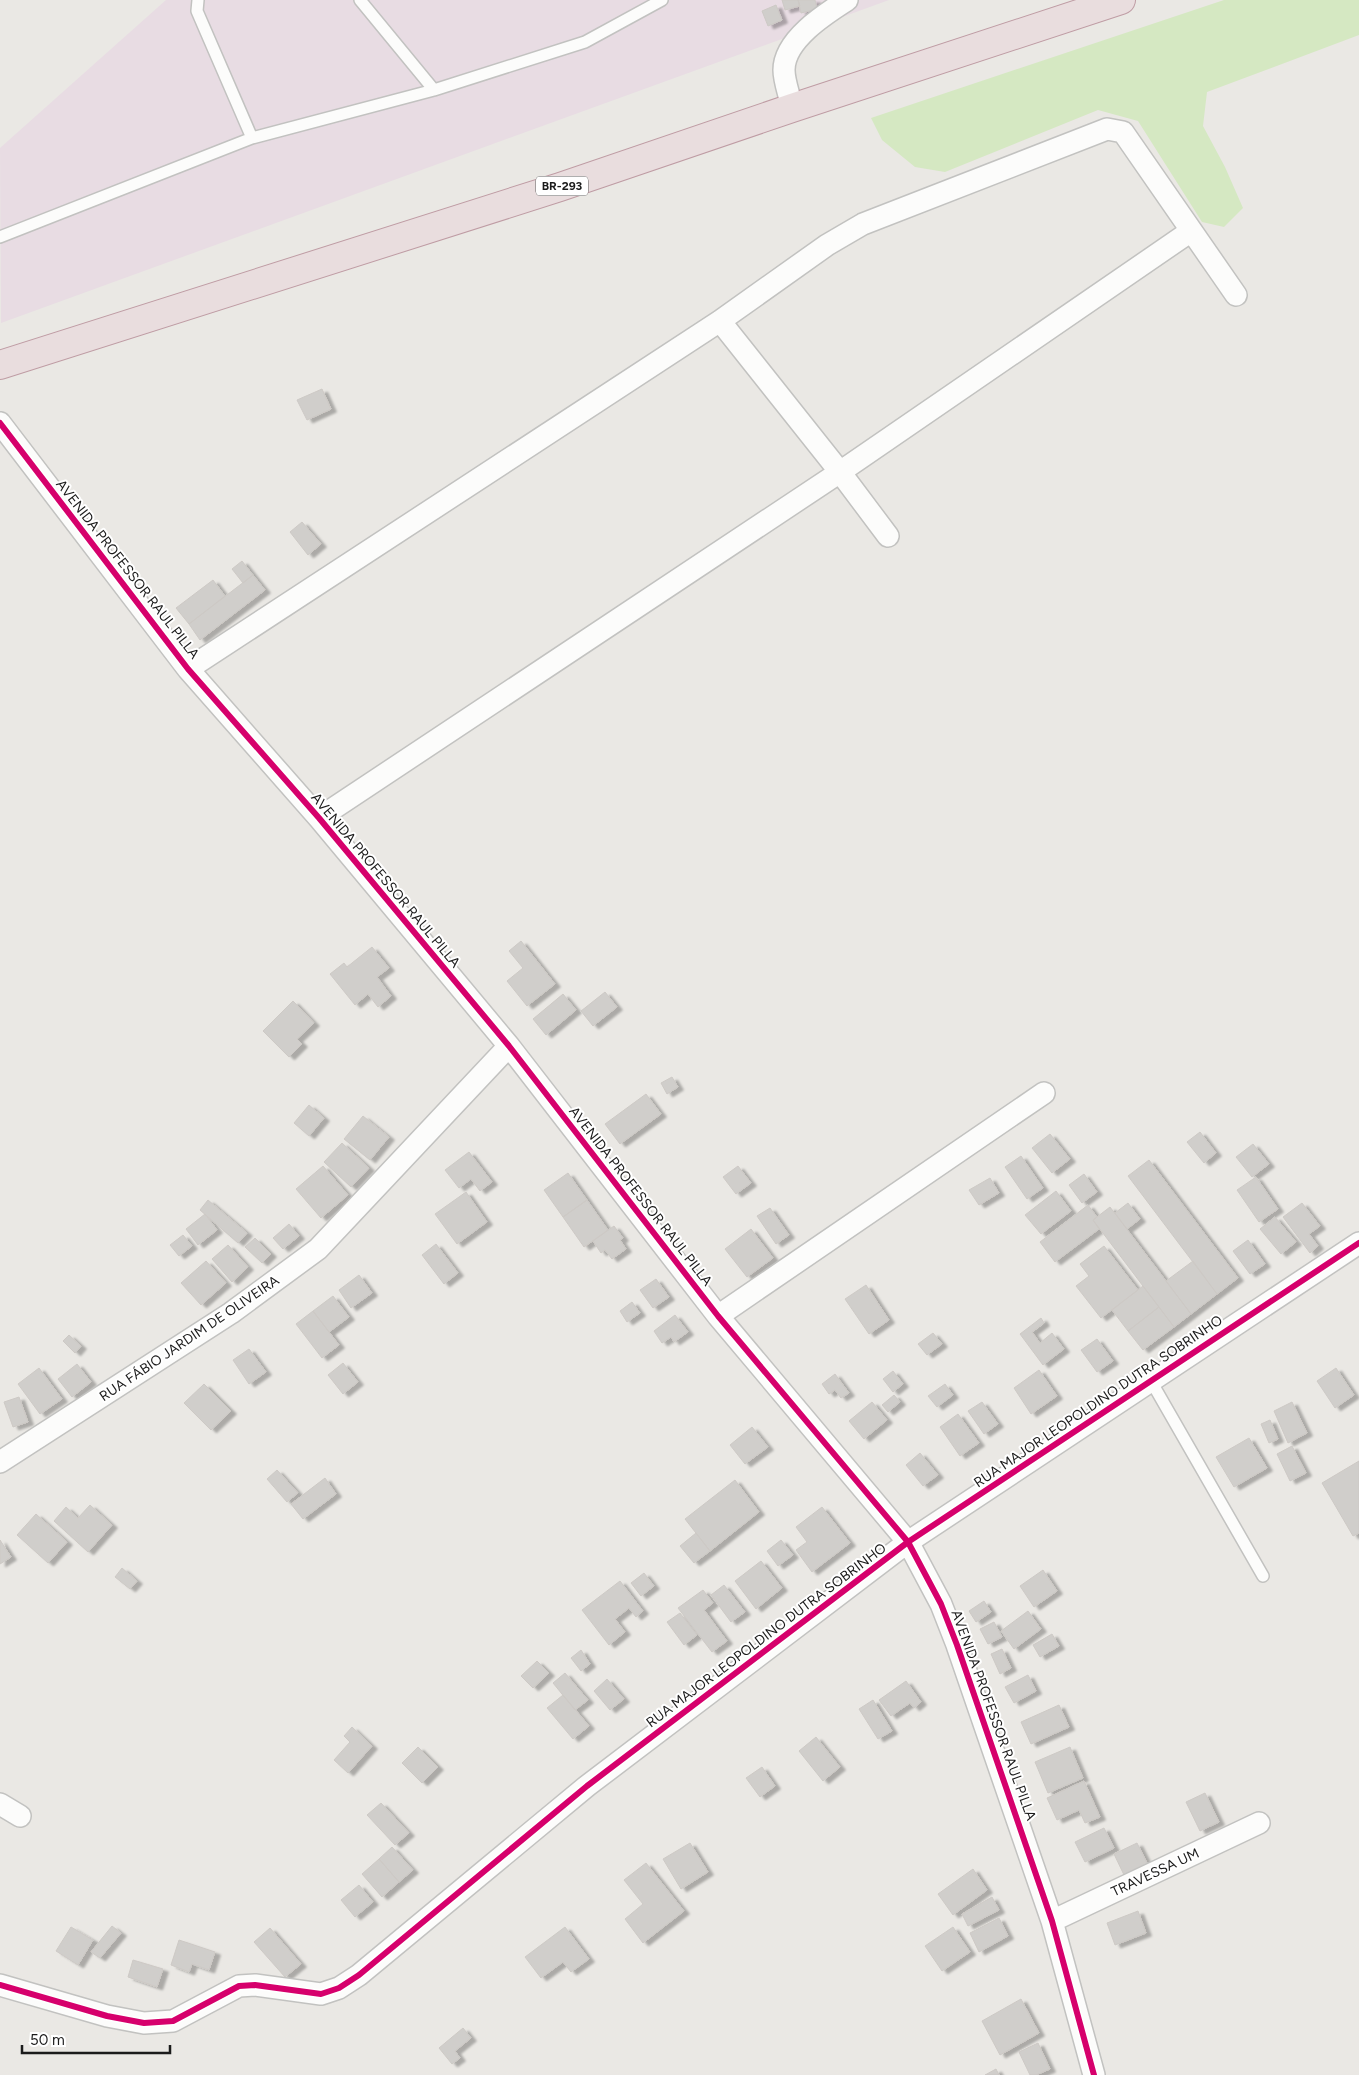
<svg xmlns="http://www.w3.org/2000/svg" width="1359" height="2075" font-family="Figtree,sans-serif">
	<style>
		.industrial { fill: #e8dce3 }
		.grass { fill: #d5e8c2 }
		.building { fill: #d0cecb; stroke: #cdc9c5; filter: url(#shadow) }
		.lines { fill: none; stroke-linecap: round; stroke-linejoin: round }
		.lane-casing { stroke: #c2c2c0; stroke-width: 14 }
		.street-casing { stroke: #c2c2c0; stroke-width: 24 }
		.highway-casing { stroke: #bf9ca4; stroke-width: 30 }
		.lane { stroke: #fcfcfb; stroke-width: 11 }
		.street { stroke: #fcfcfb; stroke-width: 21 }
		.highway { stroke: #e9ddde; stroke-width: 28 }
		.cycleway-casing { stroke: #fff; stroke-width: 9 }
		.cycleway { stroke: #d6006c; stroke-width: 6 }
		.labels { text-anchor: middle; stroke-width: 4; stroke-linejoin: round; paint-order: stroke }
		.shield { fill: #fff; stroke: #5f5f5f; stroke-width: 1 }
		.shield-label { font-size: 12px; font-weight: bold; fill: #1b1b1b }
		.street-label { font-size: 14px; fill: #1b1b1b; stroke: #fff }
	</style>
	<defs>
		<filter id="shadow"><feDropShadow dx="5.5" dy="3" stdDeviation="1" flood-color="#0004"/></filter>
	</defs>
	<rect width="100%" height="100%" fill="#eae8e4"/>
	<path class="industrial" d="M 166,0 L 889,0 L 1,323 L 0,148 Z"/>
	<path class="grass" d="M 1224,0 L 1359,0 L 1359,35 L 1207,92 L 1203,126 L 1225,167 L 1243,208 L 1224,227 L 1202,222 L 1138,121 L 1098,110 L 945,172 L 915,167 L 882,140 L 871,118 Z"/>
	<path class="building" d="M 782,0 L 798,0 L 800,6 L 785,10 Z
		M 798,0 L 815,0 L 817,9 L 801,13 Z
		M 776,5 L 782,20 L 768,26 L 762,11 Z
		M 322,389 L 331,409 L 307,420 L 297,400 Z
		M 302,522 L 321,544 L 308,555 L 290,532 Z
		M 242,561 L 253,575 L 243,583 L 232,569 Z
		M 253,575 L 265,590 L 200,640 L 189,624 Z
		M 213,580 L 225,596 L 189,624 L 176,608 Z
		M 521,941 L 555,984 L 527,1006 L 507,981 L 523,968 L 509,951 Z
		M 372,947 L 389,968 L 377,977 L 391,996 L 378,1007 L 368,994 L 355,1005 L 330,974 L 344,963 L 347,967 Z
		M 605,992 L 617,1007 L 593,1026 L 581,1011 Z
		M 563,994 L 576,1010 L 546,1035 L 533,1019 Z
		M 293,1001 L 314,1023 L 297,1039 L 302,1044 L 289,1057 L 263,1031 Z
		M 672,1077 L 678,1087 L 667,1094 L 661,1083 Z
		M 646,1094 L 661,1114 L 620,1144 L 605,1124 Z
		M 309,1105 L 324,1118 L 309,1136 L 294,1123 Z
		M 363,1116 L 389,1137 L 370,1160 L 344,1139 Z
		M 1200,1132 L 1216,1153 L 1204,1163 L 1187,1142 Z
		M 1050,1134 L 1070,1159 L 1052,1173 L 1032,1148 Z
		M 342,1143 L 369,1168 L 351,1187 L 324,1162 Z
		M 1253,1144 L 1269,1164 L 1252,1177 L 1236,1157 Z
		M 469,1152 L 492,1182 L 480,1191 L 471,1179 L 459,1188 L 445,1170 Z
		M 1021,1156 L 1043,1188 L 1027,1199 L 1005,1167 Z
		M 1149,1160 L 1238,1278 L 1217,1294 L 1128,1176 Z
		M 323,1166 L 348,1195 L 321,1218 L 296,1189 Z
		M 738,1166 L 751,1183 L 736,1194 L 723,1177 Z
		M 568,1173 L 587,1200 L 563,1217 L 544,1190 Z
		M 1084,1174 L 1097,1192 L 1082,1203 L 1069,1185 Z
		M 1256,1177 L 1278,1209 L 1259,1222 L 1237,1190 Z
		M 990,1178 L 999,1193 L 979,1205 L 969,1190 Z
		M 1056,1191 L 1071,1211 L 1041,1234 L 1025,1215 Z
		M 466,1192 L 487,1222 L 457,1244 L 435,1214 Z
		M 208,1200 L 247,1233 L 238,1243 L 200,1210 Z
		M 587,1200 L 608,1230 L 584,1247 L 563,1217 Z
		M 1128,1203 L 1140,1219 L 1127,1229 L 1115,1213 Z
		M 1302,1203 L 1320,1226 L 1309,1234 L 1318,1246 L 1310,1253 L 1283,1217 Z
		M 1088,1205 L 1097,1217 L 1093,1220 L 1099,1229 L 1055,1262 L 1040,1242 Z
		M 1110,1207 L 1191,1314 L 1174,1327 L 1093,1220 Z
		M 770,1208 L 789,1235 L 776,1244 L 757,1216 Z
		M 205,1214 L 217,1230 L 198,1245 L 186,1229 Z
		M 1275,1217 L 1296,1242 L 1281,1254 L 1260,1229 Z
		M 289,1224 L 299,1236 L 283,1249 L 273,1238 Z
		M 614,1226 L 623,1238 L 620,1240 L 626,1249 L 612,1259 L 605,1250 L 601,1253 L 593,1241 Z
		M 751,1229 L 773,1258 L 747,1277 L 725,1249 Z
		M 183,1235 L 192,1246 L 179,1256 L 170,1245 Z
		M 255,1238 L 271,1254 L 262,1263 L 245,1247 Z
		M 1248,1240 L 1265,1264 L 1250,1274 L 1233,1251 Z
		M 436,1244 L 458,1273 L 444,1284 L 422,1255 Z
		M 228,1245 L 248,1267 L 232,1282 L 212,1259 Z
		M 1104,1246 L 1138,1290 L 1101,1318 L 1076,1286 L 1089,1276 L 1080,1264 Z
		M 206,1261 L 226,1283 L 201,1305 L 181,1283 Z
		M 1193,1261 L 1217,1294 L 1191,1314 L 1166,1281 Z
		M 359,1275 L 372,1293 L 351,1308 L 339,1290 Z
		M 656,1279 L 669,1297 L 653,1308 L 640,1290 Z
		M 866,1285 L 889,1320 L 869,1334 L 845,1299 Z
		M 1143,1286 L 1159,1307 L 1128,1331 L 1112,1310 Z
		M 333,1296 L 349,1317 L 329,1332 L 313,1311 Z
		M 632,1302 L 640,1313 L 627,1322 L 620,1311 Z
		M 1159,1307 L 1174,1327 L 1143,1350 L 1128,1331 Z
		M 313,1311 L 339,1345 L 322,1358 L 296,1324 Z
		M 675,1315 L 688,1332 L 674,1342 L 671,1337 L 662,1343 L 654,1331 Z
		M 1041,1318 L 1044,1323 L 1032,1332 L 1040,1343 L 1052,1333 L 1064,1349 L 1043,1365 L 1020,1334 Z
		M 933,1333 L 942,1344 L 927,1355 L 918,1344 Z
		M 69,1335 L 81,1346 L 75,1353 L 63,1341 Z
		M 1097,1339 L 1113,1361 L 1097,1372 L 1081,1350 Z
		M 249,1349 L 266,1372 L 249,1384 L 233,1360 Z
		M 343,1363 L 358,1382 L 343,1394 L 328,1375 Z
		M 77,1364 L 91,1382 L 72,1397 L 58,1379 Z
		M 39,1368 L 62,1399 L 40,1414 L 18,1384 Z
		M 1336,1368 L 1354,1395 L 1335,1408 L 1317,1381 Z
		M 1039,1370 L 1057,1396 L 1031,1414 L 1014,1388 Z
		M 893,1371 L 903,1384 L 893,1392 L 883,1379 Z
		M 835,1374 L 849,1393 L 841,1398 L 835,1390 L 829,1394 L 822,1384 Z
		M 204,1384 L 231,1411 L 211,1430 L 184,1403 Z
		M 945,1384 L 953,1395 L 937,1407 L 928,1396 Z
		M 894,1395 L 900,1402 L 888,1412 L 882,1405 Z
		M 19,1397 L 28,1422 L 13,1427 L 4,1402 Z
		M 872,1402 L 887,1420 L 864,1439 L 849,1421 Z
		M 982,1402 L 998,1424 L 984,1434 L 968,1411 Z
		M 1292,1402 L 1307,1433 L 1288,1443 L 1274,1411 Z
		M 958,1414 L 979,1443 L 960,1456 L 940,1427 Z
		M 1270,1420 L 1278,1439 L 1269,1443 L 1261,1424 Z
		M 752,1427 L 768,1447 L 745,1464 L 730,1445 Z
		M 1249,1438 L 1267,1468 L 1234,1487 L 1216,1457 Z
		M 1292,1446 L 1306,1473 L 1290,1481 L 1277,1454 Z
		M 920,1453 L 938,1475 L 923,1486 L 906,1465 Z
		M 1359,1461 L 1359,1533 L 1353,1536 L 1322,1483 Z
		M 277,1470 L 298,1493 L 287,1502 L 267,1479 Z
		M 325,1478 L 336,1494 L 303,1519 L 291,1504 Z
		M 735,1480 L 759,1512 L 710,1551 L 685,1519 Z
		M 90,1505 L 112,1525 L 88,1552 L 54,1521 L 66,1507 L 78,1518 Z
		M 822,1507 L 850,1543 L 812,1572 L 796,1550 L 807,1542 L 796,1527 Z
		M 36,1514 L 67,1542 L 48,1563 L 17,1535 Z
		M 696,1533 L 710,1551 L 694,1563 L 680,1546 Z
		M 0,1540 L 11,1557 L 0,1564 Z
		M 781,1540 L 793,1555 L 778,1566 L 767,1551 Z
		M 761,1561 L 782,1588 L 756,1609 L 735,1581 Z
		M 122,1568 L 137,1581 L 130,1589 L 115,1577 Z
		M 1043,1570 L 1057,1591 L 1034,1607 L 1020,1586 Z
		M 644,1573 L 654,1586 L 641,1596 L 631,1583 Z
		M 620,1581 L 643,1611 L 636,1617 L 629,1608 L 615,1619 L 625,1632 L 609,1645 L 582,1610 Z
		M 724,1585 L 745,1612 L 731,1622 L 711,1595 Z
		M 703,1590 L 713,1603 L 704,1610 L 727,1641 L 712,1652 L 678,1608 Z
		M 984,1601 L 991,1612 L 976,1622 L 969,1611 Z
		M 1028,1611 L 1041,1629 L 1014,1649 L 1001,1631 Z
		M 680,1613 L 697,1635 L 684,1645 L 667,1622 Z
		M 994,1622 L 1002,1637 L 988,1644 L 980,1629 Z
		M 1052,1634 L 1059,1646 L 1040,1657 L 1033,1645 Z
		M 1002,1649 L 1011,1668 L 1000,1674 L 991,1654 Z
		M 581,1650 L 590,1664 L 581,1671 L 571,1658 Z
		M 537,1661 L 549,1673 L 533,1688 L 521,1676 Z
		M 565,1673 L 588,1700 L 575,1710 L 553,1683 Z
		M 1028,1675 L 1036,1691 L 1014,1703 L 1005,1687 Z
		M 607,1679 L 624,1699 L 610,1710 L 594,1691 Z
		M 906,1681 L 921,1702 L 914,1708 L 910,1703 L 891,1716 L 879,1700 Z
		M 563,1695 L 589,1726 L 573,1739 L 547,1708 Z
		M 873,1700 L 892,1731 L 878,1739 L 859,1709 Z
		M 1059,1705 L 1069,1727 L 1031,1744 L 1021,1722 Z
		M 352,1727 L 372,1746 L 348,1773 L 334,1760 L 350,1742 L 344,1736 Z
		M 816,1737 L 840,1767 L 823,1781 L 799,1751 Z
		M 418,1747 L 438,1767 L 422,1783 L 402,1763 Z
		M 1070,1747 L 1083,1778 L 1048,1793 L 1035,1762 Z
		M 762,1767 L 775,1786 L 760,1797 L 746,1778 Z
		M 1084,1781 L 1100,1817 L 1085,1823 L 1079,1810 L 1057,1820 L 1047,1798 Z
		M 1205,1793 L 1219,1822 L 1200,1831 L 1186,1802 Z
		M 381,1803 L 409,1833 L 395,1845 L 367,1815 Z
		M 1104,1828 L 1114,1848 L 1085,1862 L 1075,1842 Z
		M 690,1843 L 708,1872 L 681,1889 L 663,1859 Z
		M 1137,1843 L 1148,1865 L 1125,1877 L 1114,1854 Z
		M 392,1847 L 413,1870 L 399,1882 L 379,1859 Z
		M 379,1859 L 399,1882 L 382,1897 L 362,1874 Z
		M 646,1863 L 684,1911 L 643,1943 L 625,1919 L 643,1904 L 624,1880 Z
		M 973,1869 L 987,1890 L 953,1915 L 938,1894 Z
		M 359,1885 L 373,1902 L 355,1917 L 341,1900 Z
		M 992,1897 L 999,1910 L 968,1926 L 962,1914 Z
		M 1138,1911 L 1146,1933 L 1115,1945 L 1107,1923 Z
		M 999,1918 L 1008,1936 L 979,1952 L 970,1933 Z
		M 112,1926 L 121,1933 L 100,1958 L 91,1952 Z
		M 71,1927 L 93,1940 L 78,1965 L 56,1951 Z
		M 565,1927 L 589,1959 L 571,1972 L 563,1962 L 541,1978 L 525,1957 Z
		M 953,1927 L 970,1952 L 942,1971 L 925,1946 Z
		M 270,1928 L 301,1964 L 285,1977 L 254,1942 Z
		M 179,1940 L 215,1952 L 209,1970 L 192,1964 L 189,1972 L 171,1965 Z
		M 133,1960 L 163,1969 L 157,1987 L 128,1977 Z
		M 1021,1999 L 1039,2033 L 1000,2055 L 982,2021 Z
		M 463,2028 L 471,2038 L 455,2051 L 460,2058 L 452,2064 L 439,2048 Z
		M 1038,2043 L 1050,2069 L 1036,2075 L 1030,2075 L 1019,2052 Z
		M 996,2069 L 999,2075 L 985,2075 Z"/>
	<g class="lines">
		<g class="lane-casing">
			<path id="lane" d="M 198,0 L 197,11 L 252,138
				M 360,0 L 434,90
				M 0,237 L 252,138 L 434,90 L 585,42 L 662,0
				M 1151,1381 L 1263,1576"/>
		</g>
		<g class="street-casing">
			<path id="street" d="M 792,108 C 790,96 784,82 784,70 C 784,40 825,14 847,0
				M 720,321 L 840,472 L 888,536
				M 0,423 L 188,669 L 319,818 L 509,1046 L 718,1316 L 908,1542 L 941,1604 L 957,1645 L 1052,1921 L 1094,2075
				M 188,669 L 720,321 L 827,245 L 863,224 L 1107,129 L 1123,132 L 1236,295
				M 319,818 L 840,472 L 1191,231
				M 718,1316 L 1044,1093
				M 0,1462 L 231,1313 L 318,1249 L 509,1046
				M 0,1804 L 20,1816
				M 1052,1921 L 1259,1823
				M 0,1985 L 107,2016 L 144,2023 L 173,2021 L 239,1986 L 255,1985 L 321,1994 L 339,1988 L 359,1975 L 587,1786 L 908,1542 L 1359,1243"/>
		</g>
		<g class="highway-casing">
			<path id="highway" d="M 0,365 L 560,187 L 792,108 L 1121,0"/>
		</g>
		<use href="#lane" class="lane"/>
		<use href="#street" class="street"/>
		<use href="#highway" class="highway"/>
		<g class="cycleway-casing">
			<path id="cycleway" d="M 0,423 L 188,669 L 319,818 L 509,1046 L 718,1316 L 908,1542 L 941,1604 L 957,1645 L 1052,1921 L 1094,2075
				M 0,1985 L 107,2016 L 144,2023 L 173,2021 L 239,1986 L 255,1985 L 321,1994 L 339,1988 L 359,1975 L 587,1786 L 908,1542 L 1359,1243"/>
		</g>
		<use href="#cycleway" class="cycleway"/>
	</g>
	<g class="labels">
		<rect class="shield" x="536" y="176.5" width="52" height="19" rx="4"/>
		<g class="shield-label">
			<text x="562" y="190">BR-293</text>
		</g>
		<g class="street-label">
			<text transform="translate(128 569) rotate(52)" y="5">AVENIDA PROFESSOR RAUL PILLA</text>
			<text transform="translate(386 880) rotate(50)" y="5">AVENIDA PROFESSOR RAUL PILLA</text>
			<text transform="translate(641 1196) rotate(52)" y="5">AVENIDA PROFESSOR RAUL PILLA</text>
			<text transform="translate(189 1338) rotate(-34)" y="5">RUA FÁBIO JARDIM DE OLIVEIRA</text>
			<text transform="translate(1098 1401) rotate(-34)" y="5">RUA MAJOR LEOPOLDINO DUTRA SOBRINHO</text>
			<text transform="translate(766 1635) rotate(-37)" y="5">RUA MAJOR LEOPOLDINO DUTRA SOBRINHO</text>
			<text transform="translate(994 1715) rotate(70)" y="5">AVENIDA PROFESSOR RAUL PILLA</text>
			<text transform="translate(1155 1872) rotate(-25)" y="5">TRAVESSA UM</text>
		</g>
	</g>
	<path d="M22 2045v8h148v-8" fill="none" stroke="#1b1b1b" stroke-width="2.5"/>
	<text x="30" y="2045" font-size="15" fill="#1b1b1b" stroke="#ffffff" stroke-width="4" paint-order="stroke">50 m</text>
</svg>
